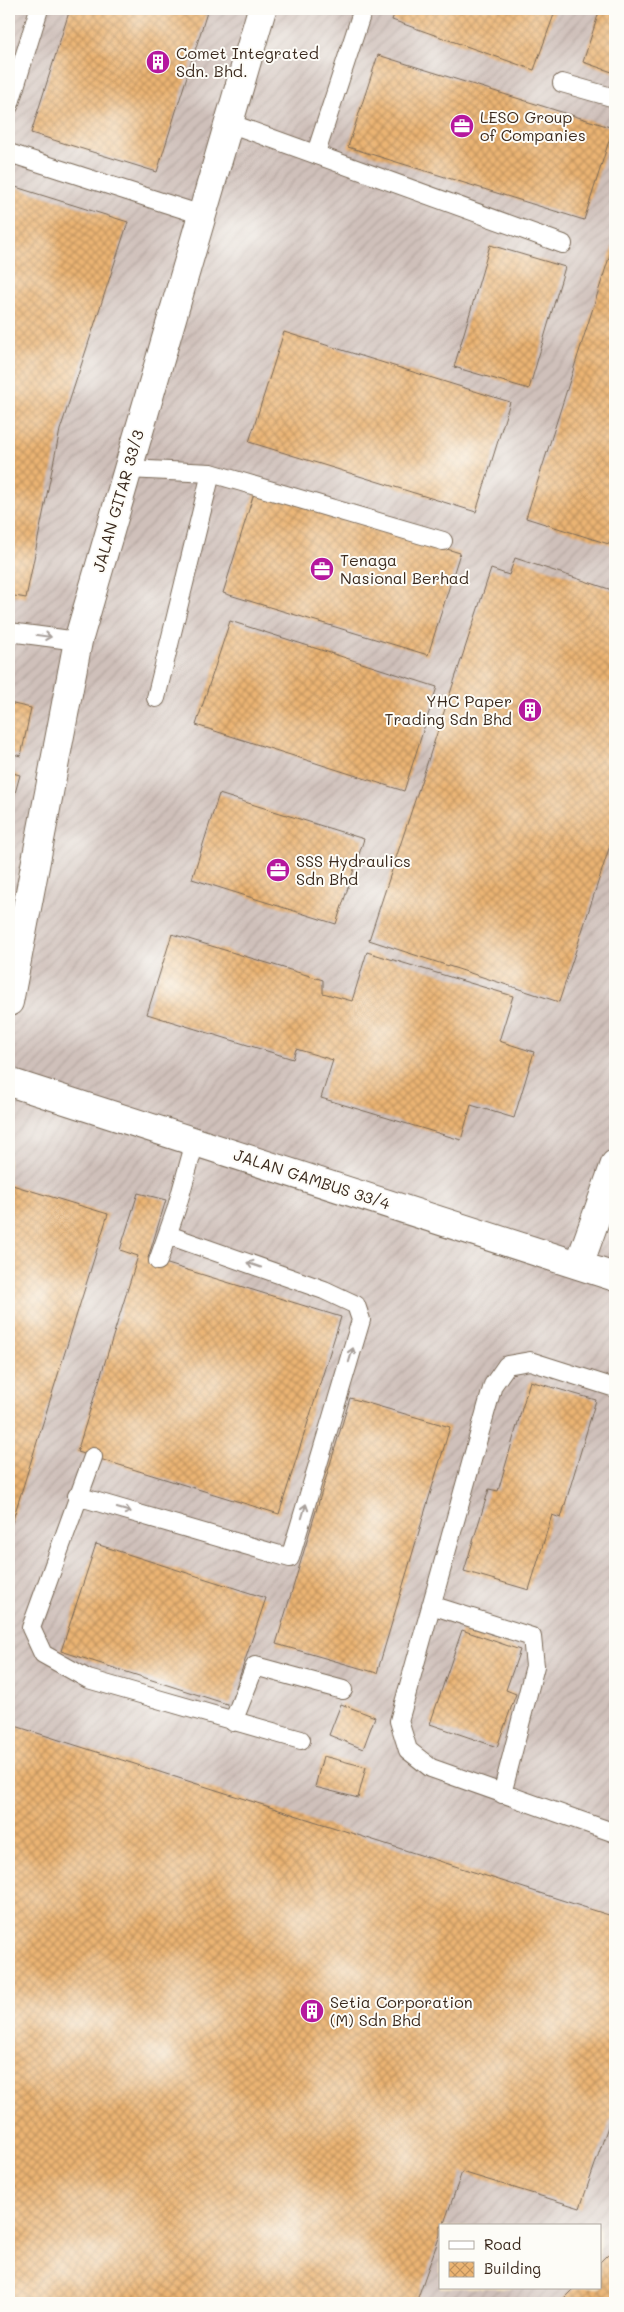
<svg xmlns="http://www.w3.org/2000/svg" width="624" height="2312" font-family="Mali,sans-serif">
	<style>
		.industrial { fill: url(#industrial-furrows); fill-rule: evenodd }
		.building { fill: url(#building-cross-hatch) }
		.lines { fill: none; stroke-linecap: round; stroke-linejoin: round }
		.service-casing { stroke: #7a6957; stroke-width: 20 }
		.minor-casing { stroke: #7a6957; stroke-width: 30 }
		.service { stroke: #fff; stroke-width: 18 }
		.minor { stroke: #fff; stroke-width: 28 }
		.oneway { stroke: #a79f9a }
		.labels { text-anchor: middle; stroke-width: 4; stroke-linejoin: round; paint-order: stroke }
		.poi-label { font-size: 16px; fill: #3b2a1e; stroke: #fdfcf7; text-anchor: start }
		.street-label { font-size: 16px; fill: #3b2a1e; stroke: #fdfcf7 }
	</style>
	<defs>
		<pattern id="industrial-furrows" width="10" height="10" patternUnits="userSpaceOnUse" patternTransform="scale(1.25)"><rect width="10" height="10" fill="#cfc0ba"/><path d="M-1 1l2-2M0 10L10 0M9 11l2-2" fill="none" stroke="#b3a59f"/></pattern>
		<pattern id="building-cross-hatch" width="8" height="8" patternUnits="userSpaceOnUse" patternTransform="scale(1.25)"><rect width="8" height="8" fill="#ebb473"/><path d="M0 0l8 8M0 8l8-8" fill="none" stroke="#c0935e"/></pattern>
	</defs>
	<rect width="100%" height="100%" fill="#fdfcf7"/>
	<filter id="ink" filterUnits="userSpaceOnUse"><feTurbulence type="fractalNoise" baseFrequency=".02" numOctaves="2"/><feDisplacementMap in="SourceGraphic" scale="10" xChannelSelector="R" yChannelSelector="G"/><feConvolveMatrix kernelMatrix="1 2 1 2 8 2 1 2 1" color-interpolation-filters="sRGB"/></filter>
	<filter id="wash" filterUnits="userSpaceOnUse"><feTurbulence type="fractalNoise" baseFrequency=".0096" numOctaves="4" result="noise"/><feDisplacementMap in="SourceGraphic" scale="20" xChannelSelector="R" yChannelSelector="G"/><feGaussianBlur stdDeviation="1.12" result="paint"/><feColorMatrix in="noise" values="0 0 0 0 0 0 0 0 0 0 0 0 0 0 0 0 0 1.4 0 .05"/><feComposite in="paint" operator="in"/></filter>
	<g filter="url(#wash)">
		<rect width="100%" height="100%" fill="#efdfc0"/>
		<path class="industrial" d="M 9,9 L 615,9 L 615,2303 L 9,2303 ZM 440,2226 L 600,2226 L 600,2288 L 440,2288 Z"/>
		<g id="blocks">
			<path class="building" d="M 70,9 L 208,9 L 157,172 L 31,133 Z
				M 396,9 L 556,9 L 534,70 L 392,20 Z
				M 600,9 L 615,9 L 615,73 L 583,62 Z
				M 378,55 L 613,128 L 584,220 L 348,147 Z
				M 9,185 L 128,222 L 60,430 L 26,598 L 9,595 Z
				M 615,239 L 615,546 L 526,518 Z
				M 490,245 L 565,267 L 529,389 L 454,367 Z
				M 284,332 L 510,402 L 476,512 L 249,442 Z
				M 255,490 L 460,553 L 428,655 L 223,593 Z
				M 515,558 L 615,591 L 615,830 L 559,1002 L 369,940 L 491,569 L 509,575 Z
				M 230,621 L 437,687 L 404,791 L 196,725 Z
				M 9,703 L 31,708 L 21,756 L 9,753 Z
				M 9,772 L 20,775 L 9,815 Z
				M 219,794 L 364,839 L 336,924 L 192,879 Z
				M 172,934 L 323,980 L 323,993 L 352,1001 L 367,952 L 513,996 L 499,1041 L 534,1052 L 514,1118 L 471,1105 L 461,1140 L 321,1098 L 333,1060 L 296,1049 L 293,1059 L 147,1014 Z
				M 9,1184 L 108,1214 L 9,1532 Z
				M 138,1193 L 166,1200 L 148,1258 L 341,1317 L 279,1514 L 77,1452 L 138,1256 L 120,1250 Z
				M 530,1381 L 596,1400 L 561,1518 L 552,1515 L 529,1590 L 464,1571 L 489,1489 L 498,1491 Z
				M 350,1398 L 450,1427 L 377,1673 L 276,1644 Z
				M 96,1544 L 266,1598 L 230,1705 L 61,1651 Z
				M 462,1630 L 520,1650 L 506,1690 L 516,1694 L 497,1747 L 430,1724 Z
				M 341,1704 L 375,1717 L 363,1749 L 329,1735 Z
				M 9,1724 L 615,1917 L 615,2106 L 580,2208 L 462,2172 L 443,2226 L 440,2226 L 440,2235 L 416,2303 L 9,2303 Z
				M 323,1756 L 366,1767 L 358,1798 L 315,1787 Z
				M 615,2247 L 615,2303 L 559,2303 L 574,2288 L 600,2288 L 600,2262 Z"/>
		</g>
	</g>
	<g filter="url(#ink)">
		<use href="#blocks" fill-opacity="0" stroke="#7a6957" stroke-width="1"/>
		<g class="lines">
			<g class="service-casing">
				<path id="service" d="M 562,83 L 615,98
					M 9,106 L 39,9
					M 229,123 L 563,244
					M 9,153 L 202,215
					M 316,153 L 363,9
					M 127,469 L 211,473 L 156,698
					M 211,473 L 443,541
					M 9,632 L 78,641
					M 158,1261 L 176,1210 L 195,1142
					M 615,1388 L 530,1361 L 507,1365 L 493,1385 L 399,1721 L 408,1750 L 431,1768 L 615,1833
					M 93,1457 L 31,1628 L 43,1654 L 88,1679 L 301,1740
					M 77,1496 L 290,1558 L 361,1320 L 356,1305 L 324,1290 L 168,1235
					M 431,1605 L 532,1637 L 535,1666 L 502,1794
					M 233,1722 L 255,1666 L 343,1690"/>
			</g>
			<g class="minor-casing">
				<path id="minor" d="M 9,1002 L 78,641 L 262,9
					M 9,1082 L 615,1277
					M 579,1265 L 615,1164"/>
			</g>
			<use href="#service" class="service"/>
			<use href="#minor" class="minor"/>
		</g>
		<defs><path id="oneway-shaft" d="M-6 0H5M1.5-3L5.5 0L1.5 3" fill="none" stroke-width="1.6" stroke-linecap="round" stroke-linejoin="round" transform="scale(1.25)"/></defs>
		<g class="oneway">
			<use href="#oneway-shaft" transform="translate(44 636) rotate(8)"/>
			<use href="#oneway-shaft" transform="translate(254 1265) rotate(-161)"/>
			<use href="#oneway-shaft" transform="translate(351 1355) rotate(-73)"/>
			<use href="#oneway-shaft" transform="translate(124 1510) rotate(16)"/>
			<use href="#oneway-shaft" transform="translate(304 1511) rotate(-73)"/>
		</g>
	</g>
	<defs>
		<g id="building-disc" transform="scale(1.25)"><circle r="9.5" fill="#b5179e" stroke="#fdfcf7"/><path d="M-4-6H4V6H1V3H-1V6H-4ZM-2.5-4.3h1.7v1.8h-1.7ZM.8-4.3h1.7v1.8H.8ZM-2.5-1h1.7V.8h-1.7ZM.8-1h1.7V.8H.8Z" fill="#fff"/></g>
		<g id="office-disc" transform="scale(1.25)"><circle r="9.5" fill="#b5179e" stroke="#fdfcf7"/><path d="M-6-3h4V-5.5h4V-3h4V5H-6ZM-1-4.5V-3h2v-1.5ZM-6 0V1H6V0Z" fill="#fff"/></g>
	</defs>
	<g fill-rule="evenodd">
		<use href="#building-disc" x="158" y="62"/>
		<use href="#office-disc" x="462" y="126"/>
		<use href="#office-disc" x="322" y="569"/>
		<use href="#building-disc" x="530" y="710"/>
		<use href="#office-disc" x="278" y="870"/>
		<use href="#building-disc" x="312" y="2011"/>
	</g>
	<g class="labels">
		<g class="poi-label">
			<text x="176" y="59">Comet Integrated<tspan x="176" dy="18">Sdn. Bhd.</tspan></text>
			<text x="480" y="123">LESO Group<tspan x="480" dy="18">of Companies</tspan></text>
			<text x="340" y="566">Tenaga<tspan x="340" dy="18">Nasional Berhad</tspan></text>
			<text x="512" y="707" text-anchor="end">YHC Paper<tspan x="512" dy="18">Trading Sdn Bhd</tspan></text>
			<text x="296" y="867">SSS Hydraulics<tspan x="296" dy="18">Sdn Bhd</tspan></text>
			<text x="330" y="2008">Setia Corporation<tspan x="330" dy="18">(M) Sdn Bhd</tspan></text>
		</g>
		<g class="street-label">
			<text transform="translate(118 501) rotate(-74)" y="6">JALAN GITAR 33/3</text>
			<text transform="translate(312 1179) rotate(18)" y="6">JALAN GAMBUS 33/4</text>
		</g>
	</g>
	<rect width="624" height="2312" fill="none" stroke="#fdfcf7" stroke-width="30"/>
	<rect x="439" y="2224" width="162" height="65" fill="#fdfcf7" stroke="#afa8a0"/>
	<rect x="449" y="2241" width="25" height="8" fill="#ffffff" stroke="#afa8a0"/>
	<text x="484" y="2250" font-size="15" fill="#3b2a1e">Road</text>
	<rect x="449" y="2262" width="25" height="15" fill="url(#building-cross-hatch)" stroke="#afa8a0"/>
	<text x="484" y="2274" font-size="15" fill="#3b2a1e">Building</text>
</svg>
